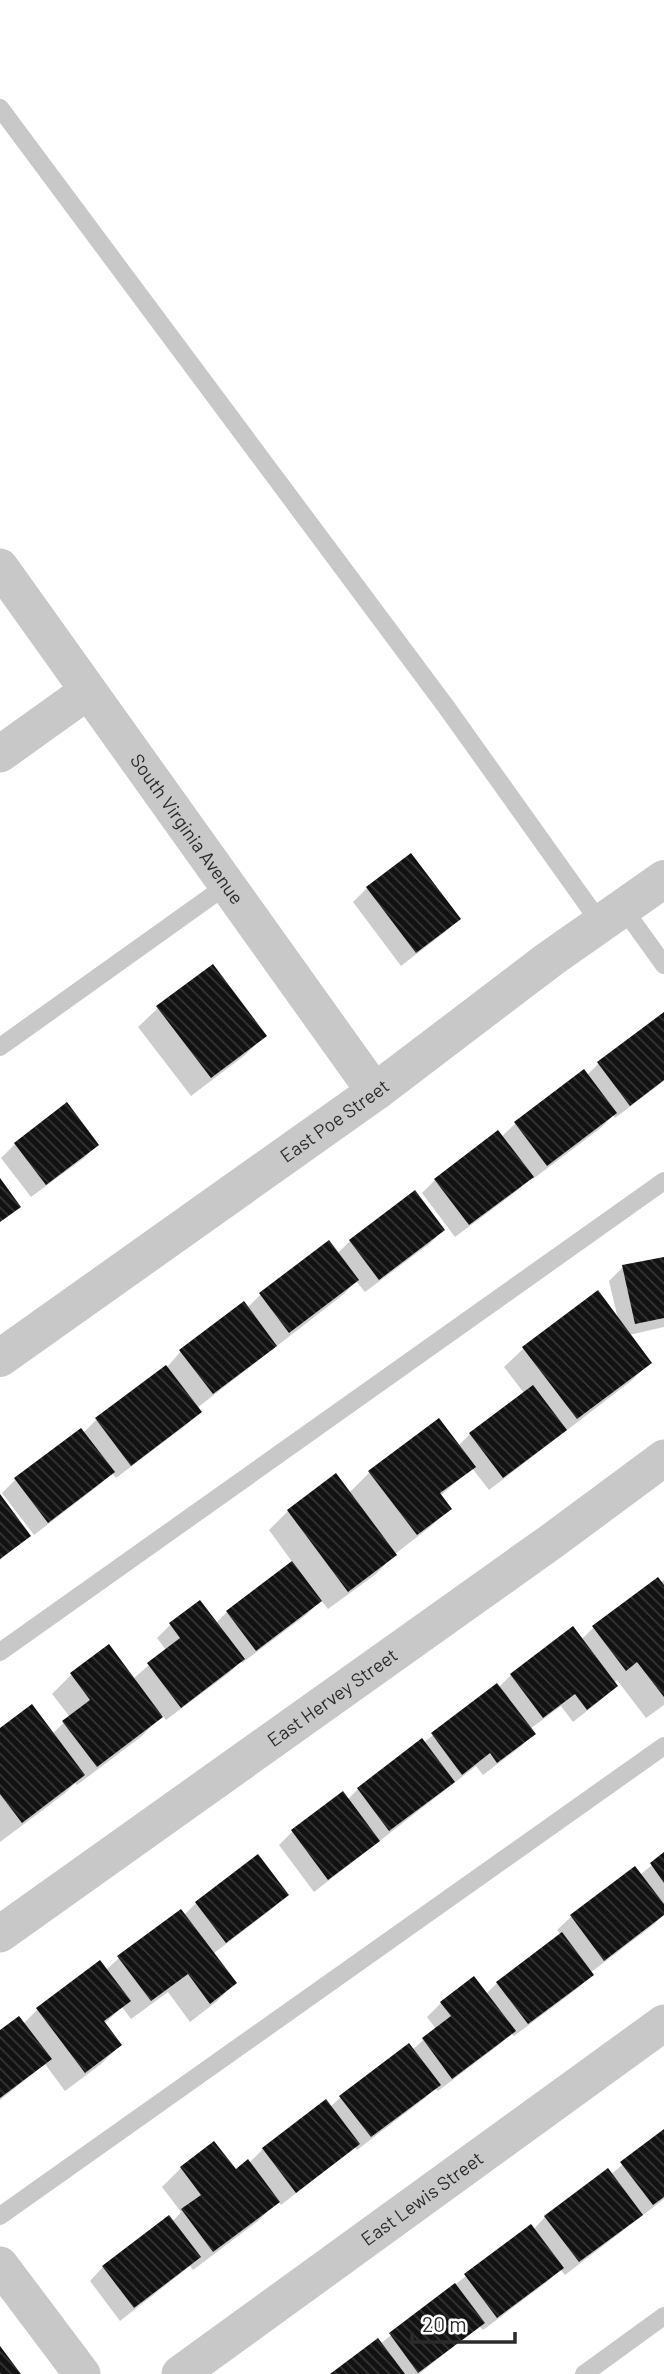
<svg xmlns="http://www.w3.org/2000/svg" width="664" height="2374" font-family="Barlow,sans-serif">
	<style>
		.shadow { fill: #0003 }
		.building { fill: url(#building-back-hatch) }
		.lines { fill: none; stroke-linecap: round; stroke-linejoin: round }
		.service { stroke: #c8c8c8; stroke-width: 18 }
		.minor { stroke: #c8c8c8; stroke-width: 37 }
		.tertiary { stroke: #c8c8c8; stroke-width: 38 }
		.labels { text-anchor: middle; stroke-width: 7; stroke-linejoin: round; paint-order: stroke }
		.street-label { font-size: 19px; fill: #2b2b2b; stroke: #fff }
	</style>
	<defs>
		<pattern id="building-back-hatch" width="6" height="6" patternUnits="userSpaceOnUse" patternTransform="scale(1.75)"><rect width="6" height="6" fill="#121212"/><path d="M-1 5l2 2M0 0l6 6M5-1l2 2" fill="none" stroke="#353535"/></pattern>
	</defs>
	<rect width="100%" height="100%" fill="#fff"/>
	<path class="shadow" d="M 411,855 L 459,919 L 445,932 L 401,966 L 353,902 L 367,888 Z
		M 158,1008 L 264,1036 L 245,1055 L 191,1096 L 138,1027 Z
		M 664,1016 L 664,1081 L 615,1118 L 613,1115 L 602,1127 L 533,1179 L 531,1177 L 518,1190 L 455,1237 L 422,1193 L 435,1180 L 501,1137 L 515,1124 L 584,1072 L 587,1075 L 598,1064 Z
		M 15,1144 L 97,1144 L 84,1158 L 31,1197 L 1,1158 Z
		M 443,1230 L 429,1244 L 365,1292 L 356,1281 L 344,1294 L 197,1408 L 200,1412 L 186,1425 L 116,1478 L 112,1473 L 99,1485 L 34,1535 L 2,1493 L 15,1480 L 83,1433 L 96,1420 L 168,1366 L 181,1351 L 247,1308 L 260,1295 L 329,1243 L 337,1254 L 350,1241 Z
		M 664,1258 L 664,1327 L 629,1335 L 650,1362 L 631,1381 L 489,1490 L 472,1468 L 440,1496 L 450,1508 L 430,1527 L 395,1554 L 376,1574 L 328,1609 L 321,1600 L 306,1615 L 242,1663 L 241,1661 L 229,1673 L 166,1720 L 162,1715 L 142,1736 L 77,1785 L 75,1783 L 64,1794 L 0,1842 L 0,1730 L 52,1734 L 70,1717 L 52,1694 L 71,1675 L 133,1679 L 166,1650 L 157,1638 L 170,1625 L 216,1623 L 227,1612 L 293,1563 L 269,1530 L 288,1511 L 349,1493 L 370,1472 L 458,1446 L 470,1434 L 524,1393 L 504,1367 L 524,1348 L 618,1319 L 609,1281 L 623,1267 Z
		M 0,1497 L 28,1536 L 0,1560 Z
		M 664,1580 L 664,1705 L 646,1718 L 617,1680 L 614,1683 L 616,1686 L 602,1699 L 573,1722 L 561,1706 L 530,1729 L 533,1734 L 520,1747 L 483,1775 L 476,1766 L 314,1892 L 279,1845 L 292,1832 L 347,1800 L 358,1789 L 423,1743 L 497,1686 L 498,1688 L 511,1675 L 581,1640 L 594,1627 Z
		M 664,1855 L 664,1914 L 653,1925 L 590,1973 L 591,1975 L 578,1988 L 514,2036 L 511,2033 L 500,2044 L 438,2091 L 435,2088 L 425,2098 L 357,2150 L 355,2147 L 281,2205 L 278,2201 L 258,2221 L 193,2270 L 190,2266 L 120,2321 L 90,2281 L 103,2267 L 172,2222 L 181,2212 L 162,2187 L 181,2168 L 235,2171 L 249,2163 L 263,2149 L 330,2107 L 341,2097 L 412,2050 L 436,2029 L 427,2017 L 441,2003 L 486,1994 L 497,1983 L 561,1935 L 557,1930 L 571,1917 L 635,1869 L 640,1875 Z
		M 287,1895 L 273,1908 L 213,1954 L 235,1983 L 216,2002 L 190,2022 L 168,1992 L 131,2019 L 122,2007 L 104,2024 L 120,2045 L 101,2064 L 65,2091 L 45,2064 L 0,2100 L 0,2033 L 23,2024 L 38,2009 L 106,1970 L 119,1958 L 184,1915 L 196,1903 Z
		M 664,2131 L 664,2199 L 565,2275 L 560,2269 L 548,2281 L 483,2330 L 479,2326 L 419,2374 L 333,2374 L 380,2344 L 466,2276 L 533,2230 L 545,2217 L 610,2175 Z"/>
	<path class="building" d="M 411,853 L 461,919 L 416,953 L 366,887 Z
		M 213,964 L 267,1036 L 211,1078 L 156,1006 Z
		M 664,1012 L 664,1080 L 630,1106 L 597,1062 Z
		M 584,1069 L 617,1113 L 547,1166 L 514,1122 Z
		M 67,1102 L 99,1145 L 46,1185 L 14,1143 Z
		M 498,1130 L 534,1177 L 469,1225 L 434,1179 Z
		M 0,1178 L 21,1207 L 0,1222 Z
		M 415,1190 L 445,1230 L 379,1280 L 349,1240 Z
		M 329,1240 L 359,1280 L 289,1333 L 259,1293 Z
		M 664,1257 L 664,1318 L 635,1324 L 622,1265 Z
		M 598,1290 L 652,1363 L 577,1419 L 522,1347 Z
		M 244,1301 L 277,1346 L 213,1394 L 179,1350 Z
		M 166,1365 L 202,1412 L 131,1466 L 95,1418 Z
		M 533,1385 L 567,1430 L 503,1478 L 469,1433 Z
		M 439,1418 L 476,1467 L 440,1493 L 452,1509 L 417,1535 L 368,1471 Z
		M 81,1428 L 115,1472 L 48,1523 L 14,1478 Z
		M 336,1473 L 397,1555 L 348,1592 L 287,1510 Z
		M 0,1494 L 31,1536 L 0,1559 Z
		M 292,1561 L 322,1601 L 256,1651 L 226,1611 Z
		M 658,1577 L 664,1585 L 664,1697 L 637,1662 L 626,1671 L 592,1626 Z
		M 200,1600 L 245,1659 L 181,1708 L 147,1663 L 180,1638 L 169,1623 Z
		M 573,1626 L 618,1686 L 587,1710 L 575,1694 L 543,1718 L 510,1674 Z
		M 109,1644 L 163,1717 L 97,1767 L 62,1721 L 90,1700 L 70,1673 Z
		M 497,1683 L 536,1734 L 497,1763 L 490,1753 L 462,1775 L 431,1733 Z
		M 32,1704 L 85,1775 L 22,1823 L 0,1794 L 0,1728 Z
		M 422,1738 L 455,1782 L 389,1831 L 357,1788 Z
		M 343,1791 L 380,1841 L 328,1880 L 291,1830 Z
		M 664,1852 L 664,1883 L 650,1863 Z
		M 258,1854 L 289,1895 L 226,1943 L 195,1902 Z
		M 635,1866 L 664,1904 L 664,1915 L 604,1961 L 570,1915 Z
		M 181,1909 L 237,1983 L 210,2004 L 188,1974 L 151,2001 L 117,1956 Z
		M 562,1932 L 594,1975 L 528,2024 L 496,1982 Z
		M 100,1960 L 131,2001 L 104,2021 L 122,2045 L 85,2073 L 36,2008 Z
		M 474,1976 L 516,2031 L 452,2079 L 422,2038 L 451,2016 L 440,2002 Z
		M 19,2016 L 52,2059 L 0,2098 L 0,2030 Z
		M 409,2043 L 441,2085 L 371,2137 L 339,2096 Z
		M 326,2099 L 360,2144 L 296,2193 L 262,2148 Z
		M 664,2129 L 664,2197 L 653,2205 L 620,2162 Z
		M 214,2141 L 236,2169 L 248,2159 L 280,2202 L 213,2252 L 181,2209 L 201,2195 L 180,2167 Z
		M 608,2168 L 643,2215 L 579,2262 L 544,2216 Z
		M 169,2215 L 201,2257 L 134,2308 L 102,2266 Z
		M 531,2224 L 564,2268 L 497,2318 L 464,2274 Z
		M 455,2283 L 485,2323 L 418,2373 L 389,2333 Z
		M 378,2338 L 405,2374 L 330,2374 Z
		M 0,2346 L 21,2374 L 0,2374 Z"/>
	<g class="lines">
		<path class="service" d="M 0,108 L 447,708 L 601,924
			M 623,908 L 664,965
			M 0,1047 L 227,885
			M 0,1652 L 664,1181
			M 0,2216 L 664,1746
			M 584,2374 L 664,2316"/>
		<g class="minor">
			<path id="s1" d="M 0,567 L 375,1092"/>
			<path d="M 0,754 L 88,691"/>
			<path id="s2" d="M 0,1934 L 552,1541 L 664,1458"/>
			<path d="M 0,2265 L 82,2374"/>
			<path id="s3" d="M 180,2374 L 664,2023"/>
		</g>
		<path class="tertiary" id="s4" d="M 0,1358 L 375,1092 L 550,959 L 664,879"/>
	</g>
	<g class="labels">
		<g class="street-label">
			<text dy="7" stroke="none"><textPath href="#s1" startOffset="322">South Virginia Avenue</textPath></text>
			<text dy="7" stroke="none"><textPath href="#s4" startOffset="410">East Poe Street</textPath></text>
			<text dy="7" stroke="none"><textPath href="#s2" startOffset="408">East Hervey Street</textPath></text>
			<text dy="7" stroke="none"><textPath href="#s3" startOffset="299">East Lewis Street</textPath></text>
		</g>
	</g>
	<path d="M412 2332v10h103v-10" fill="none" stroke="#2b2b2b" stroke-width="3.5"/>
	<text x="422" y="2332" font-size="21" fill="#2b2b2b" stroke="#ffffff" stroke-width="5" paint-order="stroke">20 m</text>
</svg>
